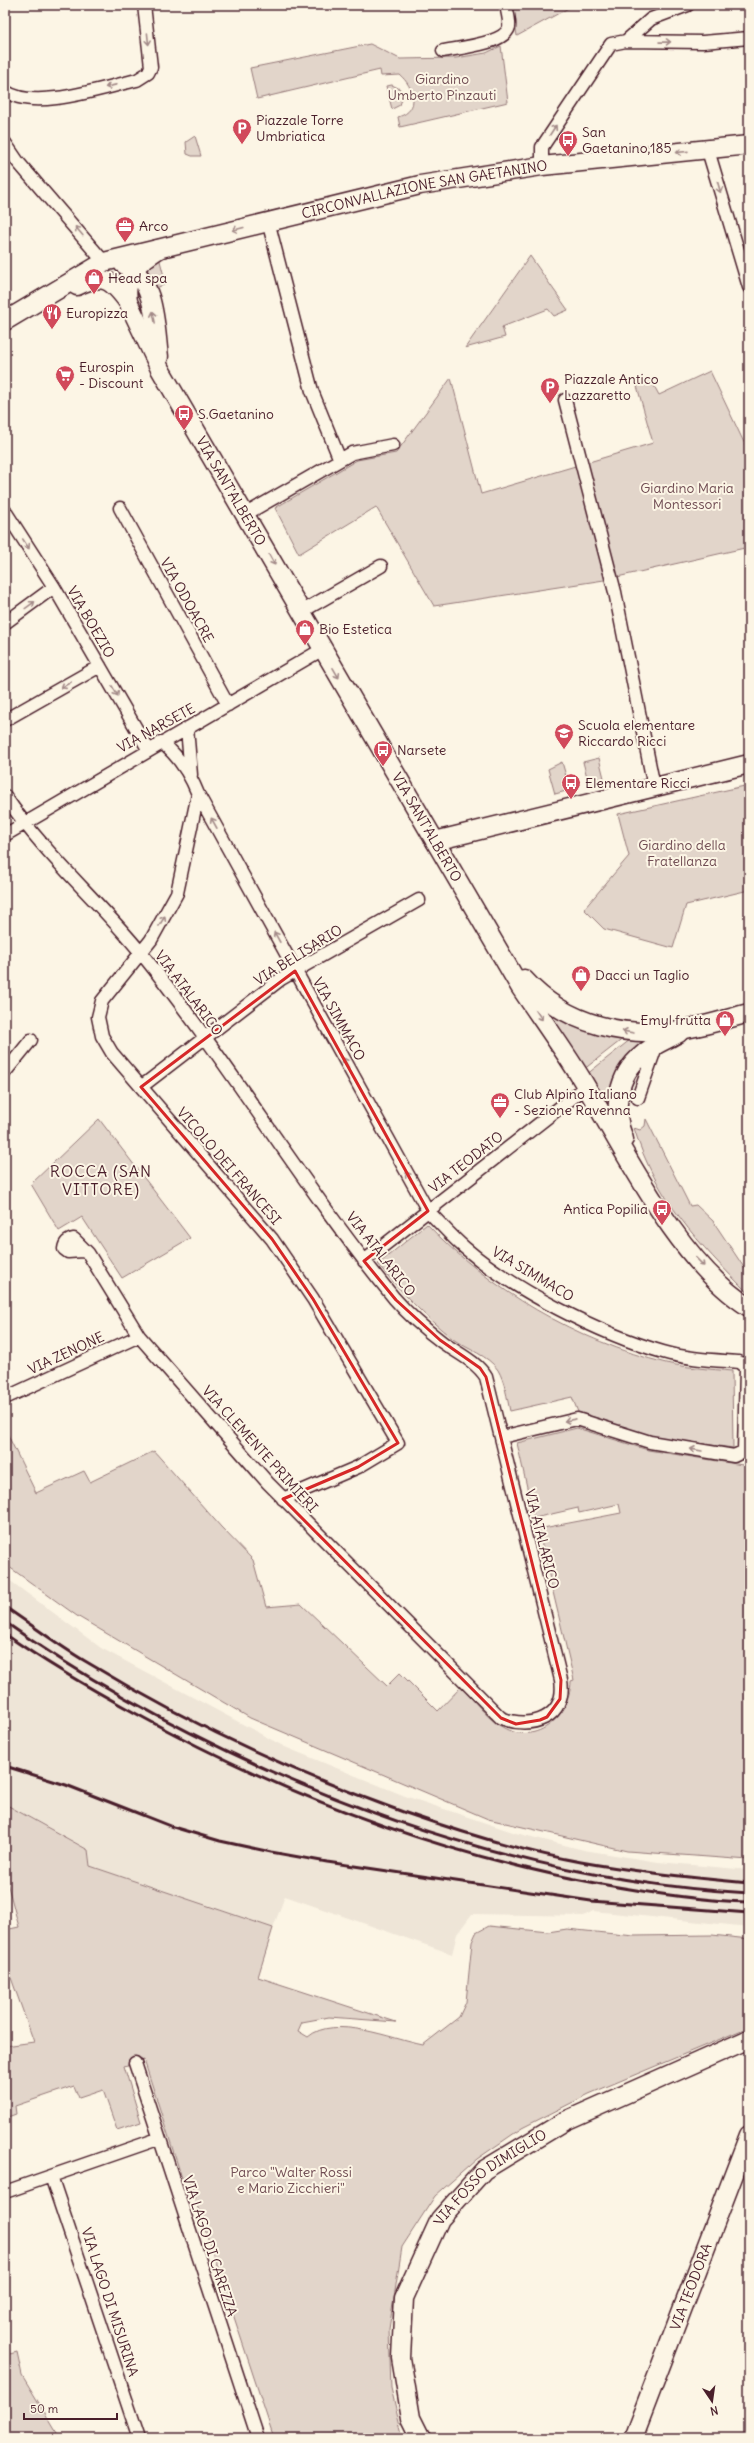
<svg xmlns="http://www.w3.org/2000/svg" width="754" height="2443" font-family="Delius,sans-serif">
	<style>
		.built { fill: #eee5d7 }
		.green { fill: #e2d5ca; stroke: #967a7a }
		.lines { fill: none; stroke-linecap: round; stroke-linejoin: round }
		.street-casing { stroke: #4a1f2b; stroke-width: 15 }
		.secondary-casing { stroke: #4a1f2b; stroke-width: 21 }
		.street { stroke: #fcf5e5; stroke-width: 12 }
		.secondary { stroke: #fcf5e5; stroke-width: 18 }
		.rail { stroke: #4a1f2b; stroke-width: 3 }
		.oneway { stroke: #a38a88 }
		.marked { fill: none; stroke: #d62828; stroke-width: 3; stroke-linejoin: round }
		.labels { text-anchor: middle; stroke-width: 4; stroke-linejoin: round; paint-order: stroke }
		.park-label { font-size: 14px; fill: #704c53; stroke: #fcf5e5 }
		.poi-label { font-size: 14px; fill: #4a1f2b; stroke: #fcf5e5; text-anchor: start }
		.street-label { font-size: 14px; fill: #4a1f2b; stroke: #fcf5e5 }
		.quarter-label { font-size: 16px; letter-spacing: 1px; fill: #4a1f2b; stroke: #fcf5e5 }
	</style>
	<rect width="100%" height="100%" fill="#fcf5e5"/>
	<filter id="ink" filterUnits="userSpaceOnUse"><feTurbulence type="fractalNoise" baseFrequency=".025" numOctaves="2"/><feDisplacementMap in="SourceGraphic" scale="8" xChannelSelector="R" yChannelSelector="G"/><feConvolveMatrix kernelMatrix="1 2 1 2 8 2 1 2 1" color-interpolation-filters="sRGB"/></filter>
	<g filter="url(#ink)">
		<path class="built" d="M 5,1577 L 101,1648 L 285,1747 L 405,1796 L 516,1833 L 584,1850 L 658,1862 L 749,1870 L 749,1927 L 593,1911 L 584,1916 L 472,1914 L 457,1934 L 452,1954 L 285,1896 L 273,1928 L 90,1866 L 88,1850 L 5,1804 Z"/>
		<path class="green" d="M 512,5 L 574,5 L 517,36 Z
			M 370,44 L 400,59 L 456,58 L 486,53 L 501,46 L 508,102 L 400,127 L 398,117 C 422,110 413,86 400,75 L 381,76 L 380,70 L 257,99 L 250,68 Z
			M 392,85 L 400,89 L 402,99 L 400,105 L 392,109 L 386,86 Z
			M 195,136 L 201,156 L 192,156 L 187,154 L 186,142 Z
			M 530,256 L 568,310 L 554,316 L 548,309 L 502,327 L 505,337 L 465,348 Z
			M 159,257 L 166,284 L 151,290 L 144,274 L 145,265 Z
			M 710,371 L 749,453 L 749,547 L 604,580 L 434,606 L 376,507 L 299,554 L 275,508 L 357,460 L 396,453 L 451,378 L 481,494 L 653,443 L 637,386 L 652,382 L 659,395 Z
			M 599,758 L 604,778 L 588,781 L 583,762 Z
			M 562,762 L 570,790 L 555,794 L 548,769 Z
			M 749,785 L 749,890 L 686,905 L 673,948 L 604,929 L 584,909 L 629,856 L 618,814 Z
			M 548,1009 L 624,1038 L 583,1070 L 544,1011 Z
			M 650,1038 L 636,1052 L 616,1127 L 586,1075 L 631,1039 Z
			M 99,1119 L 190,1238 L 122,1278 L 82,1217 L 59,1231 L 31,1184 Z
			M 646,1119 L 690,1206 L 696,1205 L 713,1221 L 749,1275 L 749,1294 C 699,1244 655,1198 634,1128 L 640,1130 L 645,1126 Z
			M 427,1224 C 488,1289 579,1342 666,1363 C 688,1368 710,1369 732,1371 L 733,1448 L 655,1437 L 578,1412 L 572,1397 L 510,1411 C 507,1398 505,1382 498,1370 C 488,1355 468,1350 453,1339 C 424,1316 401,1292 378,1264 Z
			M 577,1428 L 648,1450 L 749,1466 L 749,1860 L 627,1851 L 488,1819 L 250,1718 L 77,1616 L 5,1564 L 5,1429 L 36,1493 L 84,1471 L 90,1482 L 154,1451 L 221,1527 L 253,1560 L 266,1607 L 301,1604 L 387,1686 L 400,1673 L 438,1711 L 461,1687 C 473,1699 485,1716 499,1725 C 534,1749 570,1718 571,1681 L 574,1680 L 538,1529 L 621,1513 L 619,1504 L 579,1513 L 578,1508 L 534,1518 L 517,1443 Z
			M 5,1804 L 88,1850 L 90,1866 L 273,1928 L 258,1977 L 396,2022 L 329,2017 L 302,2022 L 298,2031 L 308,2037 C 334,2014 392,2039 423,2045 L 459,2017 L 466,2002 L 472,1942 L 476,1933 L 489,1926 L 548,1932 L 567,1929 L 634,1936 L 712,1935 L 749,1939 L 749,2027 L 589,2094 L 522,2128 L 477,2159 L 435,2196 L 402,2247 L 389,2329 L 391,2388 L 403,2438 L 274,2438 L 188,2178 L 182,2178 L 144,2060 L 124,2066 L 141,2122 L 117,2130 L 103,2090 L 79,2098 L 74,2086 L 15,2106 L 16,2114 L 5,2118 L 5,2046 L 34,2042 L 5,1961 L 5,1930 L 19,1927 L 5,1875 Z
			M 5,2339 L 10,2354 L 17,2352 L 22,2375 L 60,2438 L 5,2438 Z"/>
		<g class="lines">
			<g class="street-casing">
				<path id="street" d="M 626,41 L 651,19 L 688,5
					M 443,51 C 458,48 505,44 509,27 C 510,21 507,11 506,5
					M 5,91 C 34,112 105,87 137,80 L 148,73 L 151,67 L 144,5
					M 5,143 L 18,162 L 104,262
					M 711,149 L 710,157 L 749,287
					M 542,166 L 542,147 L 611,44 L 626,41 L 703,42 L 749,38
					M 268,221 L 312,391 L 340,460
					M 565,400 L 615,592 L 654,787
					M 120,508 L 228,705
					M 5,511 L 54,587 L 148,749
					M 246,514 L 352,453 L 393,445
					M 301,612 L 381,566
					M 5,623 L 54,587
					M 5,720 L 100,666
					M 187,728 L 191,775
					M 161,742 C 179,756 190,774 198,794 L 428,1211 C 440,1223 452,1237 465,1248 C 514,1290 600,1334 663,1352 C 687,1359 714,1360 739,1362 L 746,1368 L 744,1451 L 734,1456 L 650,1442 L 577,1419 L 502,1437
					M 198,794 L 177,893 L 151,940 L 102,1001 L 98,1017 L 102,1036 L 112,1053 L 272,1239 L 313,1299 L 398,1443 L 358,1467 L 283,1499
					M 5,796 C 44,854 98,900 142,954 C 231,1065 304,1188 394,1298 C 407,1313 426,1330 442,1342 C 457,1353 476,1361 486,1377 L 561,1680 C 567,1718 531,1730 501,1718 L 268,1483 L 139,1336 L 88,1253 L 74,1239 C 68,1240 65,1242 64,1249 L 68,1252 L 82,1251 L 88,1253
					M 5,835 L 323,649
					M 5,1072 L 31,1040
					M 141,1087 L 281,979 L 419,900
					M 638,1098 L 657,1044
					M 364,1261 L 586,1087
					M 5,1398 L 139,1336
					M 135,2063 L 258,2438
					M 51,2176 L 139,2438
					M 5,2192 L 158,2139"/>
			</g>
			<g class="secondary-casing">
				<g id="secondary">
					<path id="s1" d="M 159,249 C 136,264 124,272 128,302 L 160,369 L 520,987 C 540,1017 562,1047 581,1078 C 624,1149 678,1263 749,1307"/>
					<path d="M 123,264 C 156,278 155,326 159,357"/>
					<path d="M 77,286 C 103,273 111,279 128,302"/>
					<path id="s2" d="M 5,321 L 104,262 L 420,185 L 542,166 L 749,145"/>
					<path d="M 435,841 L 749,764"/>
					<path d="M 524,979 C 566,1026 629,1040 690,1028 C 710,1025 729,1018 749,1013"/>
					<path d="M 624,1139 C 612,1111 617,1075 642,1055 C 652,1045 667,1040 679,1033"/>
					<path id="s3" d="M 421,2438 L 411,2418 L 401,2358 L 404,2298 L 440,2219 L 484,2170 L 565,2121 L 749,2039"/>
					<path id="s4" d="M 633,2438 L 749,2135"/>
				</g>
			</g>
			<use href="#street" class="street"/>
			<use href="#secondary" class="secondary"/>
			<path class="rail" d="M 5,1607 C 32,1625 58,1645 85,1661 C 187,1723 294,1773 406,1813 C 463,1833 521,1851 581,1862 C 636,1872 693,1878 749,1883
				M 5,1622 C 88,1681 175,1728 268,1770 C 421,1838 581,1884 749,1893
				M 5,1634 C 46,1663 91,1689 135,1713 C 281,1794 437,1854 601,1884 C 650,1893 700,1901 749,1902
				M 5,1766 L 66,1785 L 173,1827 L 220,1841 L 271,1852 L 327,1862 L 591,1901 L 749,1913"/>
		</g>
		<defs><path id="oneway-shaft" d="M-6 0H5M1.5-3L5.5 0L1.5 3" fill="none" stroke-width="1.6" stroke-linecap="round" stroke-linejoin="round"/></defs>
		<g class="oneway">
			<use href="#oneway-shaft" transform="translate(148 39) rotate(84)"/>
			<use href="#oneway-shaft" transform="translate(665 42) rotate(-1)"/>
			<use href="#oneway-shaft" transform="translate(111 86) rotate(167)"/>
			<use href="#oneway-shaft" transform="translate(553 130) rotate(-57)"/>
			<use href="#oneway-shaft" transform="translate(682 152) rotate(174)"/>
			<use href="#oneway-shaft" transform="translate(719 187) rotate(74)"/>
			<use href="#oneway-shaft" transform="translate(238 229) rotate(166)"/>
			<use href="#oneway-shaft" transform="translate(79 231) rotate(-130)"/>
			<use href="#oneway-shaft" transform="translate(154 317) rotate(-101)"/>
			<use href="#oneway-shaft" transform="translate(26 544) rotate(57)"/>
			<use href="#oneway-shaft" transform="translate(272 560) rotate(61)"/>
			<use href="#oneway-shaft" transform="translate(30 605) rotate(-36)"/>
			<use href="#oneway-shaft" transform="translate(336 673) rotate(60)"/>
			<use href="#oneway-shaft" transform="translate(66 685) rotate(150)"/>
			<use href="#oneway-shaft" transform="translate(115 691) rotate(60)"/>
			<use href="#oneway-shaft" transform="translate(214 823) rotate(-119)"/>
			<use href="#oneway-shaft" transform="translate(162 921) rotate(-59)"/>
			<use href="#oneway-shaft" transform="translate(277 937) rotate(-119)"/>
			<use href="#oneway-shaft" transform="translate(539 1015) rotate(56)"/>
			<use href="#oneway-shaft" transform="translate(628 1032) rotate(-170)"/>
			<use href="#oneway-shaft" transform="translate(346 1063) rotate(-119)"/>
			<use href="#oneway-shaft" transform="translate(409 1177) rotate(-119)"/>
			<use href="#oneway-shaft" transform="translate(700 1262) rotate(46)"/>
			<use href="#oneway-shaft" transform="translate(570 1420) rotate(169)"/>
			<use href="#oneway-shaft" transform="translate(696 1450) rotate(-170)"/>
		</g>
	</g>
	<path class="marked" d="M 295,971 L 428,1211 L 364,1261 L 396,1300 L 440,1340 L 480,1368 L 486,1377 L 561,1680 L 560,1699 L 547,1717 L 540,1720 L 516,1724 L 501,1718 L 283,1499 L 358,1467 L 398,1443 L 313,1299 L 272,1239 L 141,1087 Z"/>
	<defs>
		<g id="parking-pin" transform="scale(1)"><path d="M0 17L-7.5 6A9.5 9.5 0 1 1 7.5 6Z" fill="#d1495b" stroke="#fcf5e5"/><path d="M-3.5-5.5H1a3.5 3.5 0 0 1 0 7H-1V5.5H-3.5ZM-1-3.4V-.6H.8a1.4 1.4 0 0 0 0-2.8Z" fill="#fff"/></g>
		<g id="bus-pin" transform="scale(1)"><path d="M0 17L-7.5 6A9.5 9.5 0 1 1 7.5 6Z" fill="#d1495b" stroke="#fcf5e5"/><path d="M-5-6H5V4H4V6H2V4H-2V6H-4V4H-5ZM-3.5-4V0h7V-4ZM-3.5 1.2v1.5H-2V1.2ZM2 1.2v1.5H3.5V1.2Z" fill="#fff"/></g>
		<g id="office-pin" transform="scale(1)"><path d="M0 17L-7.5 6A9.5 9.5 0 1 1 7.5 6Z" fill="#d1495b" stroke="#fcf5e5"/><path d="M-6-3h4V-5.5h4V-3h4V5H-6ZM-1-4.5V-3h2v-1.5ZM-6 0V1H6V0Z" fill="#fff"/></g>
		<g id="shop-pin" transform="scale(1)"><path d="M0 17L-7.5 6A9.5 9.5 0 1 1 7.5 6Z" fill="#d1495b" stroke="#fcf5e5"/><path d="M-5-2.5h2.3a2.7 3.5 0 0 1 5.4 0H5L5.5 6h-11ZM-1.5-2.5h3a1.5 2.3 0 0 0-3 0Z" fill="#fff"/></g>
		<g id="restaurant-pin" transform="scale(1)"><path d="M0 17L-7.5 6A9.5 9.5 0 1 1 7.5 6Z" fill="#d1495b" stroke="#fcf5e5"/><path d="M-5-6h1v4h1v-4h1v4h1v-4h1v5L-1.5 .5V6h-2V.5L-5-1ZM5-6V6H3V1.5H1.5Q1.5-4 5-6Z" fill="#fff"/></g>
		<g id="supermarket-pin" transform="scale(1)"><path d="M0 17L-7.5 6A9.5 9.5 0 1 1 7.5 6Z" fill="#d1495b" stroke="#fcf5e5"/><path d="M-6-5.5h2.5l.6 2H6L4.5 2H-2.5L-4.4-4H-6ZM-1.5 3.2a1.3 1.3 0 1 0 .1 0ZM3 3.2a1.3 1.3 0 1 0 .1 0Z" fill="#fff"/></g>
		<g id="school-pin" transform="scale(1)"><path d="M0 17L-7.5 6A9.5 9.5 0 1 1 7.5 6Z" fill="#d1495b" stroke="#fcf5e5"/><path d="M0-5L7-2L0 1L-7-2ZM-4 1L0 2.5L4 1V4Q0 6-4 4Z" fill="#fff"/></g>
	</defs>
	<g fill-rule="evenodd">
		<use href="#parking-pin" x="242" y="128"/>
		<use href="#bus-pin" x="568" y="140"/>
		<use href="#office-pin" x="125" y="226"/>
		<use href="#shop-pin" x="94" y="278"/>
		<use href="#restaurant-pin" x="52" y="313"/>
		<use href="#supermarket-pin" x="65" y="375"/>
		<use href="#parking-pin" x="550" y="387"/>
		<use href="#bus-pin" x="184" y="414"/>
		<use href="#shop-pin" x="305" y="629"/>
		<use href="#school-pin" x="564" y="733"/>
		<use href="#bus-pin" x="383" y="750"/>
		<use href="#bus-pin" x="571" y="783"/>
		<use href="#shop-pin" x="581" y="975"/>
		<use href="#shop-pin" x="725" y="1020"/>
		<use href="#office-pin" x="500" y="1102"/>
		<use href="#bus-pin" x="662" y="1209"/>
	</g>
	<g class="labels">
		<g class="park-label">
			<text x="442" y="84">Giardino<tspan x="442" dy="16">Umberto Pinzauti</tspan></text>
			<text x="687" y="493">Giardino Maria<tspan x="687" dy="16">Montessori</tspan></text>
			<text x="682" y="850">Giardino della<tspan x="682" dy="16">Fratellanza</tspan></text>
			<text x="291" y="2177">Parco "Walter Rossi<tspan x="291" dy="16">e Mario Zicchieri"</tspan></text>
		</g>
		<g class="poi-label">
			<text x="256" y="125">Piazzale Torre<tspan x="256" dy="16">Umbriatica</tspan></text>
			<text x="582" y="137">San<tspan x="582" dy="16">Gaetanino,185</tspan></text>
			<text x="139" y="231">Arco</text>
			<text x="108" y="283">Head spa</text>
			<text x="66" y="318">Europizza</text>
			<text x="79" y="372">Eurospin<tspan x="79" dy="16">- Discount</tspan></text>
			<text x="564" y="384">Piazzale Antico<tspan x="564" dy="16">Lazzaretto</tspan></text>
			<text x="198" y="419">S.Gaetanino</text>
			<text x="319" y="634">Bio Estetica</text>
			<text x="578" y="730">Scuola elementare<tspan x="578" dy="16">Riccardo Ricci</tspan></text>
			<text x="397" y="755">Narsete</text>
			<text x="585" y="788">Elementare Ricci</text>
			<text x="595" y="980">Dacci un Taglio</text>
			<text x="711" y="1025" text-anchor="end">Emyl frutta</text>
			<text x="514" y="1099">Club Alpino Italiano<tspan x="514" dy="16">- Sezione Ravenna</tspan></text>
			<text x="648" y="1214" text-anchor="end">Antica Popilia</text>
		</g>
		<g class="street-label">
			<text dy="5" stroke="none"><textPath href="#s2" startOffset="444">CIRCONVALLAZIONE SAN GAETANINO</textPath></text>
			<text dy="5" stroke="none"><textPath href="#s1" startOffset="282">VIA SANT'ALBERTO</textPath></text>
			<text transform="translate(187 600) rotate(61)" y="5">VIA ODOACRE</text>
			<text transform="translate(91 622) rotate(60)" y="5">VIA BOEZIO</text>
			<text transform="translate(156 728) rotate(-29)" y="5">VIA NARSETE</text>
			<text dy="5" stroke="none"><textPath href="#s1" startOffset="671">VIA SANT'ALBERTO</textPath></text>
			<text transform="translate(298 955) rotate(-32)" y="5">VIA BELISARIO</text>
			<text transform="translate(189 993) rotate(53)" y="5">VIA ATALARICO</text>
			<text transform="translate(339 1019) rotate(61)" y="5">VIA SIMMACO</text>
			<text transform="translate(466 1162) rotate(-38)" y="5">VIA TEODATO</text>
			<text transform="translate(229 1166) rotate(49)" y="5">VICOLO DEI FRANCESI</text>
			<text transform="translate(381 1254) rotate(52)" y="5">VIA ATALARICO</text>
			<text transform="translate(533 1274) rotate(31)" y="5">VIA SIMMACO</text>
			<text transform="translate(66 1353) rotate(-25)" y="5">VIA ZENONE</text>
			<text transform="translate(260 1449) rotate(48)" y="5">VIA CLEMENTE PRIMIERI</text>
			<text transform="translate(542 1539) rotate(76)" y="5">VIA ATALARICO</text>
			<text dy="5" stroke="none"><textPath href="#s3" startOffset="296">VIA FOSSO DIMIGLIO</textPath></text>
			<text transform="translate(210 2246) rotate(72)" y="5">VIA LAGO DI CAREZZA</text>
			<text dy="5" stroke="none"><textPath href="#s4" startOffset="162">VIA TEODORA</textPath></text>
			<text transform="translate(110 2302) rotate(72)" y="5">VIA LAGO DI MISURINA</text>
		</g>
		<g class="quarter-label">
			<text x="101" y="1177">ROCCA (SAN<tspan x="101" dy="18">VITTORE)</tspan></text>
		</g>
	</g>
	<rect width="754" height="2443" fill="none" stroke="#fcf5e5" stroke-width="20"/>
	<rect x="10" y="10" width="734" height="2423" fill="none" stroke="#4a1f2b" stroke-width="1.5" filter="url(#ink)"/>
	<g transform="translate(712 2401) rotate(167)" stroke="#fcf5e5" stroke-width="3" paint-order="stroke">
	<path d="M0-3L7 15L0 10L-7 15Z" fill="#4a1f2b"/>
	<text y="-6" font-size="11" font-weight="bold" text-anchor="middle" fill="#4a1f2b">N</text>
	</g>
	<path d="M24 2413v6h93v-6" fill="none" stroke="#4a1f2b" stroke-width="2"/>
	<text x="30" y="2413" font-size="12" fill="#4a1f2b" stroke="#fcf5e5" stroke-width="3" paint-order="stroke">50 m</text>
</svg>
